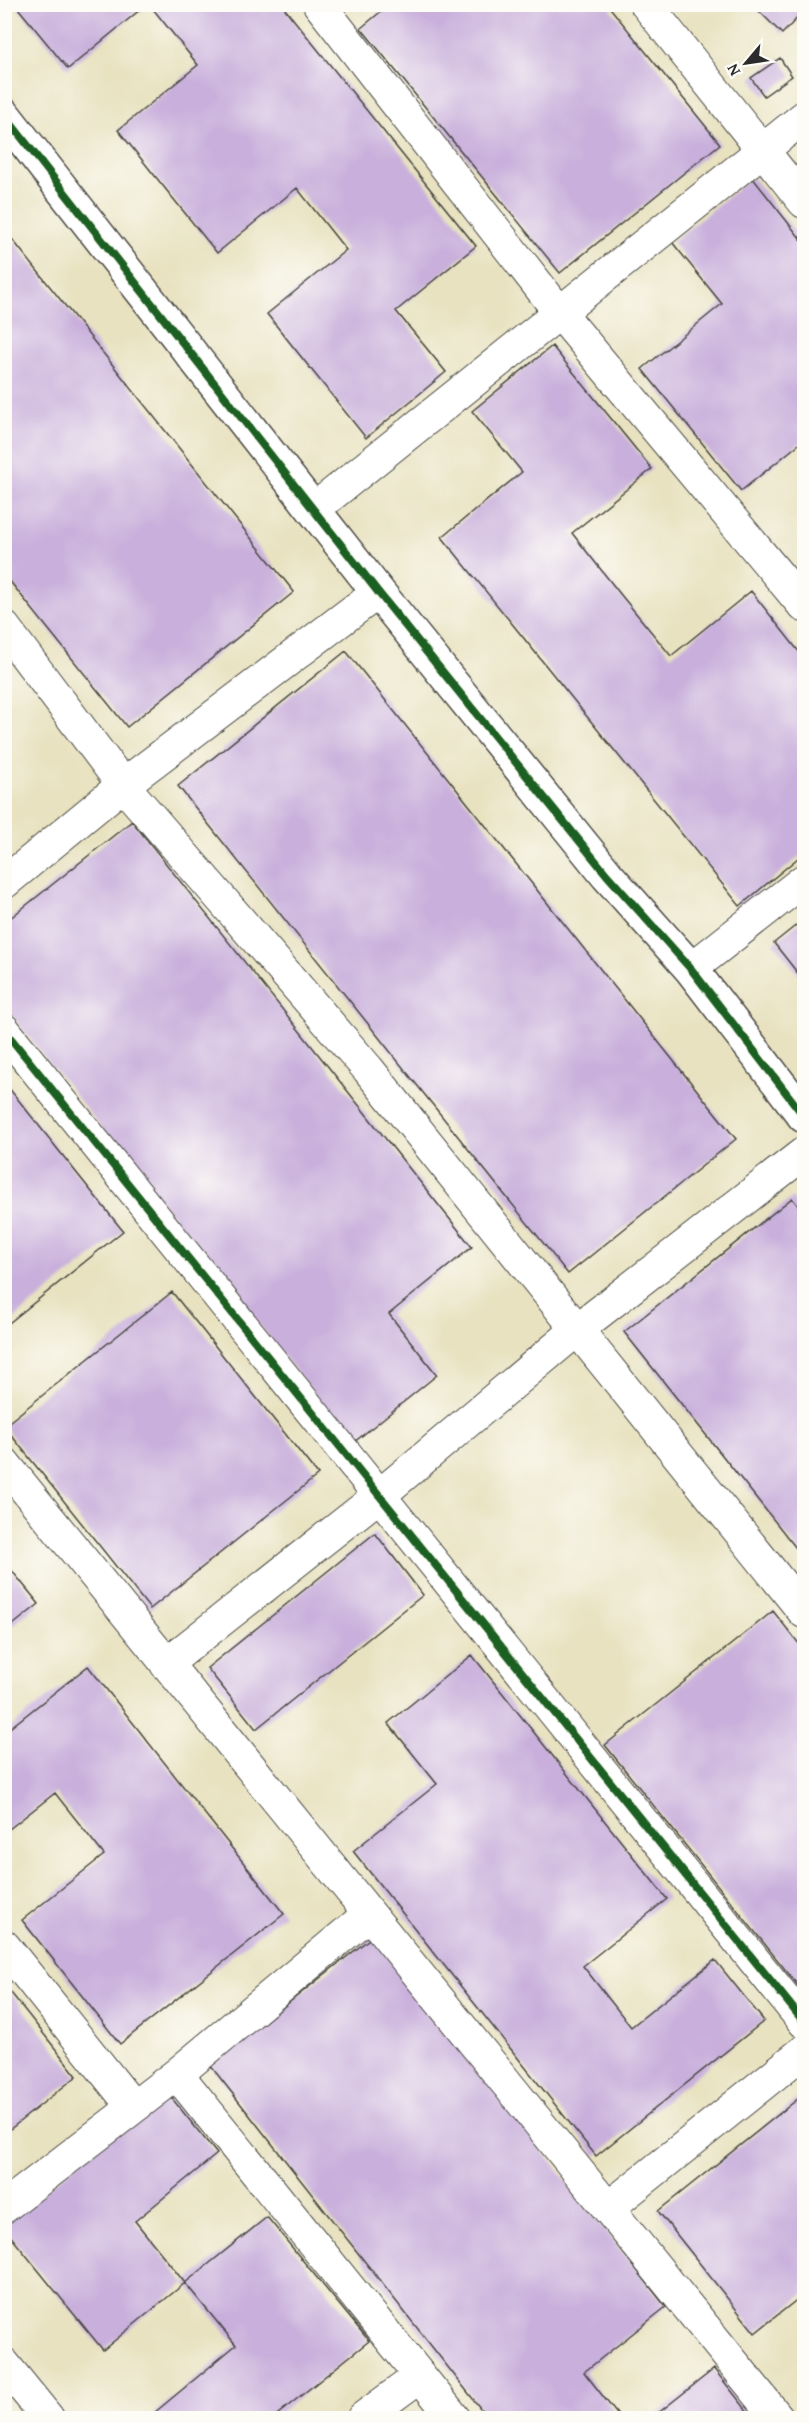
<svg xmlns="http://www.w3.org/2000/svg" width="809" height="2423" font-family="'Gentium Book Plus',serif">
	<style>
		.building { fill: #c9b0dc }
		.lines { fill: none; stroke-linecap: round; stroke-linejoin: round }
		.minor-casing { stroke: #474641; stroke-width: 34 }
		.tertiary-casing { stroke: #474641; stroke-width: 36 }
		.minor { stroke: #fff; stroke-width: 32 }
		.tertiary { stroke: #fff; stroke-width: 33 }
		.cycleway-casing { stroke: #fdfcf7; stroke-width: 11 }
		.cycleway { stroke: #1b5e20; stroke-width: 8 }
	</style>
	<rect width="100%" height="100%" fill="#fdfcf7"/>
	<filter id="ink" filterUnits="userSpaceOnUse"><feTurbulence type="fractalNoise" baseFrequency=".0167" numOctaves="2"/><feDisplacementMap in="SourceGraphic" scale="12" xChannelSelector="R" yChannelSelector="G"/><feConvolveMatrix kernelMatrix="1 2 1 2 8 2 1 2 1" color-interpolation-filters="sRGB"/></filter>
	<filter id="wash" filterUnits="userSpaceOnUse"><feTurbulence type="fractalNoise" baseFrequency=".008" numOctaves="4" result="noise"/><feDisplacementMap in="SourceGraphic" scale="24" xChannelSelector="R" yChannelSelector="G"/><feGaussianBlur stdDeviation="1.35" result="paint"/><feColorMatrix in="noise" values="0 0 0 0 0 0 0 0 0 0 0 0 0 0 0 0 0 1.4 0 .05"/><feComposite in="paint" operator="in"/></filter>
	<g filter="url(#wash)">
		<rect width="100%" height="100%" fill="#e8e2c0"/>
		<g id="blocks">
			<path class="building" d="M 22,4 L 147,4 L 68,69 L 18,8 Z
				M 149,4 L 281,4 L 476,246 L 396,311 L 446,372 L 366,438 L 267,314 L 346,250 L 297,188 L 217,253 L 118,130 L 198,65 Z
				M 390,4 L 607,4 L 720,144 L 560,273 L 361,28 Z
				M 752,4 L 804,4 L 804,11 L 782,34 Z
				M 780,58 L 792,76 L 764,96 L 751,78 Z
				M 752,177 L 804,243 L 804,440 L 741,491 L 642,369 L 722,304 L 672,242 Z
				M 4,229 L 294,592 L 127,727 L 4,574 Z
				M 552,346 L 652,469 L 572,533 L 621,595 L 671,656 L 751,591 L 804,658 L 804,853 L 740,906 L 442,537 L 522,472 L 472,411 Z
				M 346,651 L 736,1139 L 568,1274 L 178,786 Z
				M 132,821 L 472,1247 L 389,1314 L 437,1375 L 353,1443 L 4,1006 L 4,923 Z
				M 804,919 L 804,981 L 774,943 Z
				M 4,1082 L 123,1231 L 4,1327 Z
				M 792,1198 L 804,1213 L 804,1558 L 624,1332 Z
				M 172,1292 L 318,1475 L 150,1609 L 4,1426 Z
				M 375,1533 L 423,1595 L 256,1729 L 207,1668 Z
				M 4,1561 L 39,1604 L 4,1632 Z
				M 773,1611 L 804,1650 L 804,1985 L 800,1988 L 605,1745 Z
				M 472,1655 L 667,1899 L 583,1966 L 631,2027 L 715,1960 L 764,2021 L 596,2156 L 353,1851 L 437,1784 L 388,1723 Z
				M 88,1666 L 284,1914 L 120,2044 L 22,1920 L 104,1855 L 55,1793 L 4,1833 L 4,1729 L 6,1731 Z
				M 373,1936 L 666,2307 L 584,2372 L 620,2418 L 488,2418 L 210,2065 Z
				M 4,1984 L 77,2076 L 4,2134 Z
				M 166,2091 L 217,2154 L 135,2221 L 185,2283 L 103,2350 L 4,2228 L 4,2223 Z
				M 804,2094 L 804,2294 L 755,2333 L 658,2211 Z
				M 267,2217 L 369,2341 L 273,2418 L 158,2418 L 154,2413 L 236,2345 L 185,2283 Z
				M 714,2369 L 753,2418 L 652,2418 Z"/>
		</g>
	</g>
	<g filter="url(#ink)">
		<use href="#blocks" fill-opacity="0" stroke="#474641" stroke-width="1.5"/>
		<g class="lines">
			<g class="minor-casing">
				<path id="minor" d="M 319,4 L 560,313 L 804,606
					M 646,4 L 804,202
					M 314,509 L 804,117
					M 4,627 L 123,785 L 368,1069 L 804,1612
					M 4,883 L 123,785 L 378,592
					M 691,969 L 804,880
					M 4,1030 L 804,2022
					M 4,1463 L 778,2418
					M 166,1664 L 380,1495 L 578,1329 L 804,1153
					M 4,1946 L 133,2107
					M 177,2074 L 454,2418
					M 4,2207 L 177,2074 L 369,1914
					M 608,2208 L 804,2051
					M 4,2364 L 48,2418
					M 363,2418 L 420,2376"/>
			</g>
			<g class="tertiary-casing">
				<path id="tertiary" d="M 4,115 L 378,592 L 607,875 L 691,969 L 804,1116"/>
			</g>
			<use href="#minor" class="minor"/>
			<use href="#tertiary" class="tertiary"/>
			<g class="cycleway-casing">
				<path id="cycleway" d="M 4,115 L 378,592 L 607,875 L 691,969 L 804,1116
					M 4,1030 L 804,2022"/>
			</g>
			<use href="#cycleway" class="cycleway"/>
		</g>
	</g>
	<rect width="809" height="2423" fill="none" stroke="#fdfcf7" stroke-width="24"/>
	<g transform="translate(746 63) rotate(241)" stroke="#fdfcf7" stroke-width="4.5" paint-order="stroke">
	<path d="M0-4.5L10 22L0 15L-10 22Z" fill="#2b2b2b"/>
	<text y="-9" font-size="16" font-weight="bold" text-anchor="middle" fill="#2b2b2b">N</text>
	</g>
</svg>
